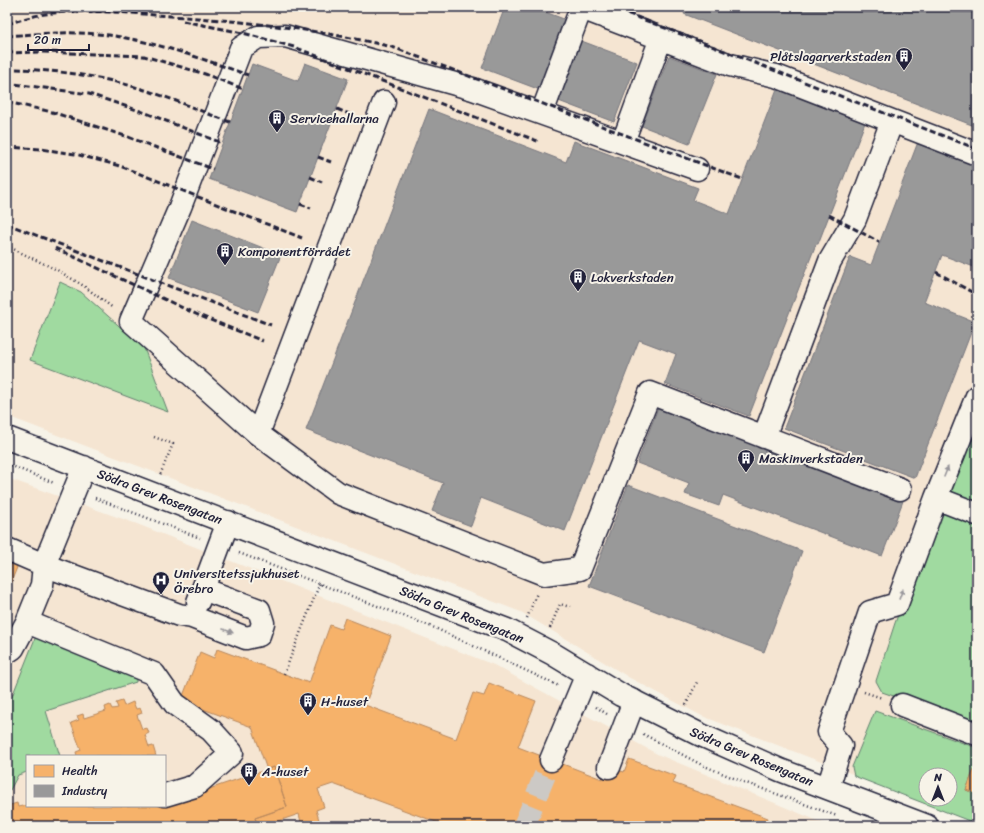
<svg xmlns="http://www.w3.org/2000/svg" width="984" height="833" font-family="Sriracha,sans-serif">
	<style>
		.built { fill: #f5e5d2; fill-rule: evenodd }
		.green { fill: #a0daa0; stroke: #617e6e; fill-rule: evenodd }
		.health { fill: #f6b26b; stroke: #b6875d }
		.industry { fill: #999; stroke: #75757d }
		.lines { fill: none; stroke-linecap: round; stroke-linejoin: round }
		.minor-tunnel { stroke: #ccc9c5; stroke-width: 22; stroke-dasharray: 22 11; stroke-linecap: butt }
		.minor-casing { stroke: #22223b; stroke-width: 25 }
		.path { stroke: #22223b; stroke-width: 2.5; stroke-dasharray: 1 3; stroke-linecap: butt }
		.minor { stroke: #f7f3e8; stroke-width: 22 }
		.rail { stroke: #22223b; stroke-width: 3; stroke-dasharray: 6 3; stroke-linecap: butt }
		.oneway { fill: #97959a }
		.labels { text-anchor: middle; stroke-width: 4; stroke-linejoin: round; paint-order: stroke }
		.poi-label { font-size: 13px; fill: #22223b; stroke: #f7f3e8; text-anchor: start }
		.street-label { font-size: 13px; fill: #22223b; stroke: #f7f3e8 }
	</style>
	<rect width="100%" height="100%" fill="#f7f3e8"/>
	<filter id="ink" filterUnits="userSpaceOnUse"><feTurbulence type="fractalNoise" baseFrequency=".025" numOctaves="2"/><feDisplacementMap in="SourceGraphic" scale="8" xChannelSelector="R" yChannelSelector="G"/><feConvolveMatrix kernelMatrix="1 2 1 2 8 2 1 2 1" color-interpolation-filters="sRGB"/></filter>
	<g filter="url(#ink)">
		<path class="built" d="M 7,7 L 977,7 L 977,822 L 702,716 L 630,678 L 521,612 L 7,416 ZM 926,775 L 950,775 L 950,799 L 926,799 Z
			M 7,478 L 137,524 L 494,665 L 657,754 L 830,826 L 7,826 ZM 27,756 L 165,756 L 165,806 L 27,806 Z"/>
		<path class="green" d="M 60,282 L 81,292 L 144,348 L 168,412 L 30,360 Z
			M 977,412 L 977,503 L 944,491 Z
			M 939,507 L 977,522 L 977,725 L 882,692 L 876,681 L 895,623 Z
			M 36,636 L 136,674 L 136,682 L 46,711 L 60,756 L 27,756 L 27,772 L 18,775 L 10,790 L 7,791 L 7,709 Z
			M 875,711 L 977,748 L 977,762 L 966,790 L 977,794 L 977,824 L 854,776 L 852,767 ZM 926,775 L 950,775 L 950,799 L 926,799 Z"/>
		<path class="health" d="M 7,560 L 18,565 L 7,592 Z
			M 345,618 L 391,636 L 365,705 L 456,739 L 473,693 L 484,696 L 489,683 L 536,701 L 518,747 L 602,779 L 607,766 L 624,772 L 629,759 L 676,776 L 673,783 L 768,818 L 765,826 L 447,826 L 333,784 L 318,789 L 324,807 L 316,810 L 320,823 L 311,826 L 302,826 L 299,814 L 264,826 L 258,826 L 255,818 L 287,807 L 274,767 L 267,770 L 252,727 L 181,701 L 200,652 L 214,658 L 217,649 L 309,683 L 330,625 L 341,629 Z
			M 122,701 L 124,706 L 133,702 L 136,709 L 140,708 L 142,713 L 137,715 L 142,729 L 147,728 L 149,733 L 145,735 L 149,747 L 153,746 L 156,756 L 77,756 L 76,752 L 81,750 L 71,723 L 79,720 L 77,716 L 83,714 L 84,718 L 106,711 L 105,707 L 110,705 L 112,709 L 118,708 L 116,703 Z
			M 977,762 L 977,794 L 966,790 Z
			M 274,767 L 287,807 L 255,818 L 258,826 L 7,826 L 7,806 L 17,803 L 18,807 L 27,805 L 27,806 L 165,806 L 165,804 Z"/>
		<path class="industry" d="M 505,7 L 532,7 L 569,21 L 543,91 L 482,68 Z
			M 687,7 L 977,7 L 977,127 L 684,14 Z
			M 579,40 L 637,62 L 614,122 L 556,100 Z
			M 669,56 L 717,74 L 689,144 L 642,126 Z
			M 305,63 L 348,79 L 297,212 L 209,179 L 252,64 L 298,81 Z
			M 780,81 L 868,115 L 818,244 L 816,244 L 749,416 L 665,384 L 676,354 L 639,340 L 565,531 L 481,498 L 471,526 L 432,511 L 443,483 L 306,430 L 429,109 L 566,162 L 574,141 L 698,188 L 693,200 L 729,214 Z
			M 918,142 L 977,165 L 977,259 L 974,267 L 942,255 L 924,302 L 975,322 L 915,478 L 784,428 L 850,257 L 871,265 Z
			M 192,220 L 281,255 L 258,312 L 169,278 Z
			M 658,408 L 903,501 L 882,556 L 723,495 L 719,506 L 685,494 L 689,483 L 637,463 Z
			M 628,485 L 802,551 L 764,652 L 589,586 Z"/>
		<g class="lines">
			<path class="minor-tunnel" d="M 524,826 L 551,760"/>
			<g class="minor-casing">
				<path id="minor" d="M 579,7 L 730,65 L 776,76 L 977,154
					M 542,113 L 581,8
					M 623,142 L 661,38
					M 697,169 L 473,89 L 285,36 L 258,37 L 241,48 L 180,207 L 131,321 L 258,434 L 338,493 L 544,574 L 580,569 L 650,393 L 900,489
					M 258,434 L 384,102
					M 764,437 L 830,261 L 855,219 L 892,121
					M 7,438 L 507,630 L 553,654 L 621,695 L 701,735 L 780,770 L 927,826
					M 936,498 L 977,514
					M 7,549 L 44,565 L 179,615 L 192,617 L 246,638 L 259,635 L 263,623 L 259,610 L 203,589
					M 198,602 L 228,522
					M 27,622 L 154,674 L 175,704 L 211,730 L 232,753 L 195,786 L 165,795
					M 7,652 L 13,648 L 27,622 L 42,585 L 44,565 L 84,467
					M 902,705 L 977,734
					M 551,760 L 587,674
					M 609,767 L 634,701
					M 828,788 L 841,746 L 829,732 L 870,612 L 897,604 L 936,498 L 977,396"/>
			</g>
			<path class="path" d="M 7,246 L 57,270 L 84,286 L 113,308
				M 154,437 L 173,444 L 160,475
				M 7,464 L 54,483
				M 95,498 L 200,538
				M 239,553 L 435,628 L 559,686
				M 527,618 L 537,593
				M 550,628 L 560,604 L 570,607
				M 284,674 L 320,583
				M 864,692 L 882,698
				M 686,705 L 697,682
				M 596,707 L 607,714
				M 643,734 L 702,765 L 741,781 L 837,816"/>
			<use href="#minor" class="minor"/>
			<path class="rail" d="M 611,7 L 977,149
				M 183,21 L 243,33 L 294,47 L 540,142
				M 7,24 C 20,20 32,16 45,14 C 79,9 121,12 155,15 C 234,20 314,28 392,47 L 742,179
				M 7,36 C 46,33 86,30 126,38 C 168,46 208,61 248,75
				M 7,53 L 43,52 L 144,56 L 205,74 L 243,89
				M 7,69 C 53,69 101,76 145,90 C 174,99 202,112 230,122
				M 7,83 L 89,94 L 146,113 L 222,143
				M 7,102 L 52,112 L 128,137 L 213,169
				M 337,109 L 349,114
				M 7,147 L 41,149 L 75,154 L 120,166 L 302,238
				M 318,157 L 331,162
				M 310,177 L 322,182
				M 300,204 L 311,208
				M 829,215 L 879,242
				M 7,224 L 271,325
				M 55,248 L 198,315 L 263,341
				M 936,272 L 977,295"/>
		</g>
		<defs><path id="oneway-solid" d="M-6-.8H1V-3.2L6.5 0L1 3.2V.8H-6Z"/></defs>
		<g class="oneway">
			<use href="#oneway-solid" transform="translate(946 472) rotate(-68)"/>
			<use href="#oneway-solid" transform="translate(901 594) rotate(-70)"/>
			<use href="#oneway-solid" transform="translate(228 631) rotate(21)"/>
		</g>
	</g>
	<defs>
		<g id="building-pin" transform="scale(0.9)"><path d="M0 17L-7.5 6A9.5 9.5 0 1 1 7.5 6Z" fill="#22223b" stroke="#f7f3e8"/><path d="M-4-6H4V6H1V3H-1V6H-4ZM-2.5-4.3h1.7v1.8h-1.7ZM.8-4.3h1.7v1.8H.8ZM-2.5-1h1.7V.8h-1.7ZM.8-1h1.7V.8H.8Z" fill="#fff"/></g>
		<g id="hospital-pin" transform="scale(0.9)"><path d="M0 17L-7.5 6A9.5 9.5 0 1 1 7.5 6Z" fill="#22223b" stroke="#f7f3e8"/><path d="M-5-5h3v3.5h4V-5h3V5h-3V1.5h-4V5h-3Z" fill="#fff"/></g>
	</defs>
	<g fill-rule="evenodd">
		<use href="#building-pin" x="904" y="56"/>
		<use href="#building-pin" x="277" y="118"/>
		<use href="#building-pin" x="225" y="251"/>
		<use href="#building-pin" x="578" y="277"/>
		<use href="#building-pin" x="746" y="458"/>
		<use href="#hospital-pin" x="161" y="580"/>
		<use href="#building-pin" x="308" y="701"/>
		<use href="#building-pin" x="249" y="771"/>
	</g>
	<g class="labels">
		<g class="poi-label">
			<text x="891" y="61" text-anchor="end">Plåtslagarverkstaden</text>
			<text x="290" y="123">Servicehallarna</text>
			<text x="238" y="256">Komponentförrådet</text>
			<text x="591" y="282">Lokverkstaden</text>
			<text x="759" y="463">Maskinverkstaden</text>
			<text x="174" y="578">Universitetssjukhuset<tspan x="174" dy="15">Örebro</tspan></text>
			<text x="321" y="706">H-huset</text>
			<text x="262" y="776">A-huset</text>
		</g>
		<g class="street-label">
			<text transform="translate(160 496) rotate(21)" y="5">Södra Grev Rosengatan</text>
			<text transform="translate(462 614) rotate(22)" y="5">Södra Grev Rosengatan</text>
			<text transform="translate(752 756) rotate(23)" y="5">Södra Grev Rosengatan</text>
		</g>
	</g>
	<rect width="984" height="833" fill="none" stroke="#f7f3e8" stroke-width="24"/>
	<rect x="12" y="12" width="960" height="809" fill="none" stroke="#22223b" stroke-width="1.5" filter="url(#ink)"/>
	<rect x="26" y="755" width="140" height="52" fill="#f7f3e8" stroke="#a29fa3"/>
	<rect x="34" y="765" width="20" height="12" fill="#f6b26b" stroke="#a29fa3"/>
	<text x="62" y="775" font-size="12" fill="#22223b">Health</text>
	<rect x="34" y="785" width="20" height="12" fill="#999999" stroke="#a29fa3"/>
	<text x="62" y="795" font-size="12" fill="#22223b">Industry</text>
	<g transform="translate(938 787)"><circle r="19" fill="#f7f3e8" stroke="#a29fa3"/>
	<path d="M0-3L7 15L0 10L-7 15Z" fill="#22223b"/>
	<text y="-6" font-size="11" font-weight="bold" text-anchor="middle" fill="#22223b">N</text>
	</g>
	<path d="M28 44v6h61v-6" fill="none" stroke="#22223b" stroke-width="2"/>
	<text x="34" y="44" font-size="12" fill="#22223b" stroke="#f7f3e8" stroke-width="3" paint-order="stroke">20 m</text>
</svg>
